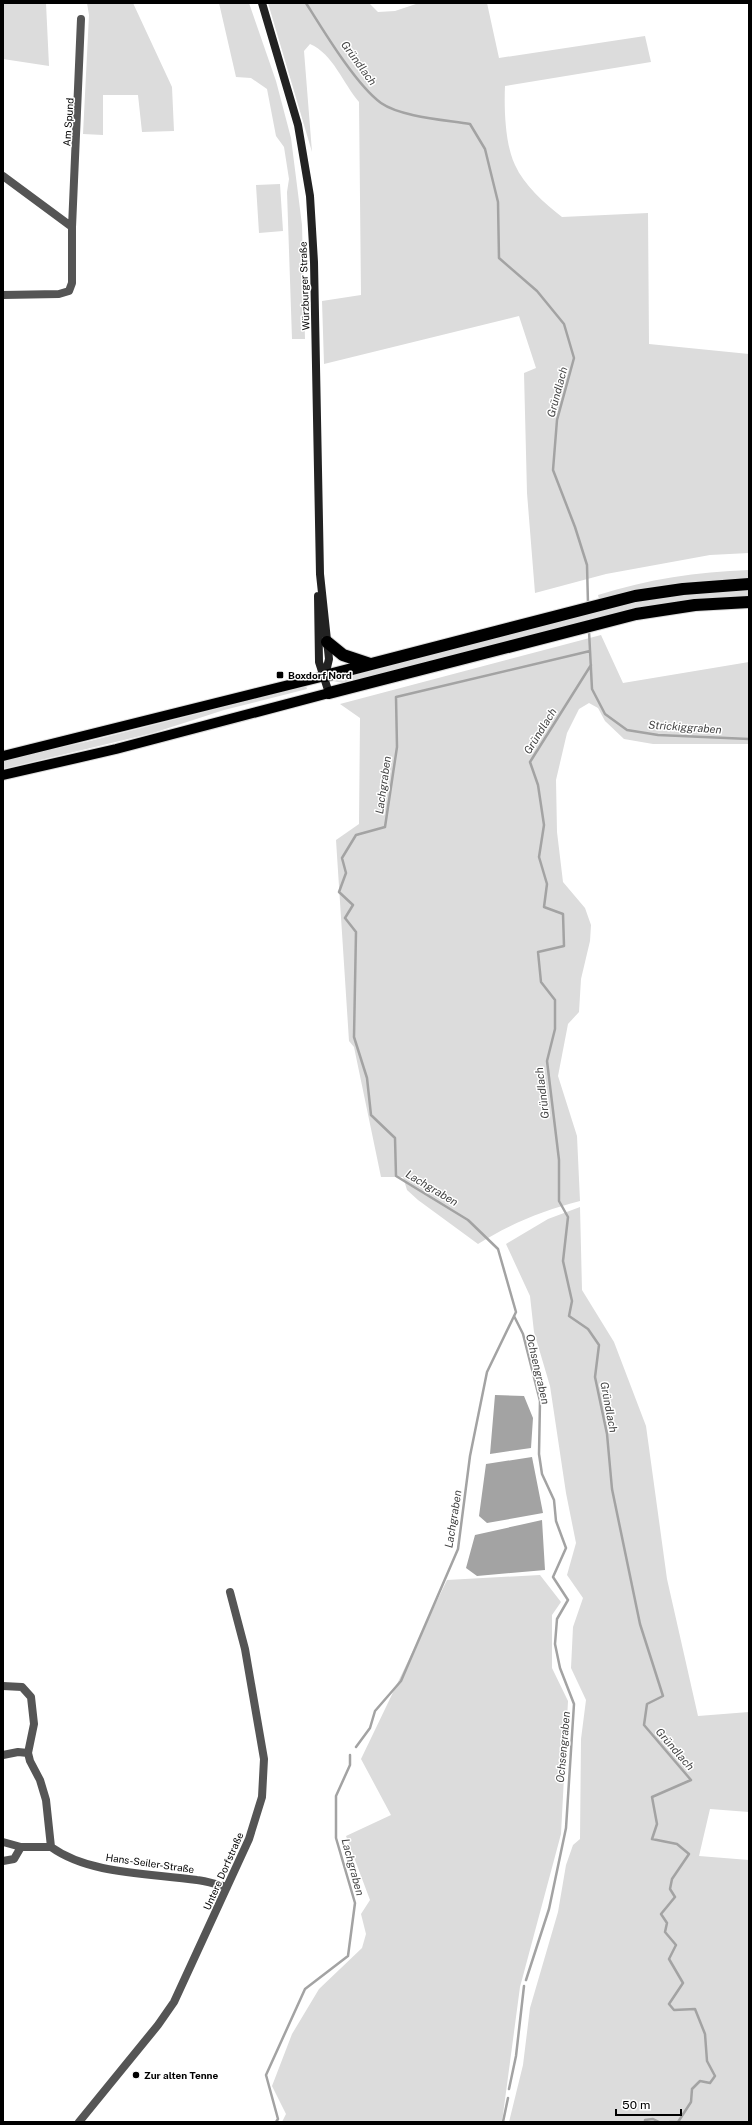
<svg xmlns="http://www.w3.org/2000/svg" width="752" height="2125" font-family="'Public Sans',sans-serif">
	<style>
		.green { fill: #dcdcdc }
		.water { fill: #a3a3a3 }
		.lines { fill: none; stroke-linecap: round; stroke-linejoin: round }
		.stream { stroke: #a3a3a3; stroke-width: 2.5 }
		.primary-casing { stroke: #dbdbdb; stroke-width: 12 }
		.highway-casing { stroke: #dbdbdb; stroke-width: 14 }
		.street { stroke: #555; stroke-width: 8 }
		.secondary { stroke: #222; stroke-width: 8 }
		.primary { stroke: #000; stroke-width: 10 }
		.highway { stroke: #000; stroke-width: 12 }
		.poi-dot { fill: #000; stroke: #fff; stroke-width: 1.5 }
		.labels { text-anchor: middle; stroke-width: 3; stroke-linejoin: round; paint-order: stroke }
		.street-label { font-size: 10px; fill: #000; stroke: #fff }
		.poi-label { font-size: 10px; font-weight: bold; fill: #000; stroke: #fff; text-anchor: start }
		.water-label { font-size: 11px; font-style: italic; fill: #444; stroke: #fff }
	</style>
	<rect width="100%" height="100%" fill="#fff"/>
	<path class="green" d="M 3,3 L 46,3 L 49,66 L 3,59 Z
		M 87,3 L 133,3 L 172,87 L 174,131 L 142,132 L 138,95 L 103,95 L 103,135 L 83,134 L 89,15 Z
		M 219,3 L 249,3 L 276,81 L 291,138 L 302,225 L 305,339 L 292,339 L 287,192 L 289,179 L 284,147 L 276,136 L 267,89 L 251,78 L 236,77 Z
		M 268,3 L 369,3 L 378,12 L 395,11 L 419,3 L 487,3 L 499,58 L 645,36 L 651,62 L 505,86 C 504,108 505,144 515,165 C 524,185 544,203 562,217 L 648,213 L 649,344 L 749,354 L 749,553 L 710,555 L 606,574 L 535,593 L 527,493 L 524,373 L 536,368 L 519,316 L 324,364 L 322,301 L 361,295 L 359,102 C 343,83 333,54 310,44 L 304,51 L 312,152 Z
		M 280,184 L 283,231 L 259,233 L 256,185 Z
		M 749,570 L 749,578 L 688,582 L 650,587 L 599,599 L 598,595 C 648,579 697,572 749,570 Z
		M 749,588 L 749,596 L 720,598 L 343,683 L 333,681 L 651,597 Z
		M 601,635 L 623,683 L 749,662 L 749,744 L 653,744 L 624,739 L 605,721 L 598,708 L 589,703 L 579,709 L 567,733 L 556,780 L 557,832 L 563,882 L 585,908 L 591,925 L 590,941 L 581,979 L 579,1012 L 568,1024 L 558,1076 L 577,1136 L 580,1201 C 544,1210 510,1224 478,1244 L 418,1200 L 407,1190 L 403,1177 L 381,1177 L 354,1047 L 349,1041 L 336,840 L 359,824 L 360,718 L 340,704 Z
		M 306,686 L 307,689 L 224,710 L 153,733 L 3,769 L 3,760 L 90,741 Z
		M 580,1207 L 582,1290 L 614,1342 L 646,1426 L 667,1579 L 698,1716 L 749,1712 L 749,1812 L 710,1809 L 699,1856 L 749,1860 L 749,2122 L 509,2122 L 523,2065 L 530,2008 L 558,1912 L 566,1865 L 573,1845 L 580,1839 L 581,1739 L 586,1700 L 571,1668 L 573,1627 L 583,1598 L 567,1575 L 576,1543 L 566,1493 L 550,1386 L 534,1332 L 530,1296 L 506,1244 L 548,1219 Z
		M 540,1575 L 561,1602 L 552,1615 L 552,1668 L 568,1701 L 561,1834 L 520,1987 L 502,2122 L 282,2122 L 286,2114 L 272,2086 L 292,2034 L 319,1989 L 362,1948 L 366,1934 L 361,1914 L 370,1900 L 346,1836 L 391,1815 L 361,1759 L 447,1580 Z"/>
	<path class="water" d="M 495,1395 L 524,1396 L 533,1418 L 531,1448 L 490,1454 Z
		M 532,1457 L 543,1513 L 487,1523 L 479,1516 L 486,1464 Z
		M 542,1520 L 545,1570 L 477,1576 L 466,1568 L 475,1535 Z"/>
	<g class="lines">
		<path class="stream" d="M 306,3 C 323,30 356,85 381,103 C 401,117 446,120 470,124 L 485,149 L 498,202 L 499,258 L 537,291 L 564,324 L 574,358 L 557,420 L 553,470 L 575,527 L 587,565 L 588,604
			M 589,631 L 592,689 L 605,714 L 627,730 L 658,735 L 749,739
			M 591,665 L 530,762 L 538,785 L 544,825 L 539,857 L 547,884 L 544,907 L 563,914 L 564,946 L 538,952 L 541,982 L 555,1000 L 555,1029 L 547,1061 L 559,1160 L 559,1201 L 568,1217 L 563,1261 L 572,1301 L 569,1316 L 588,1329 L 599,1345 L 595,1377 L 607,1434 L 612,1489 L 640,1624 L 663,1696 L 647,1704 L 644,1725 L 691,1780 L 652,1797 L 657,1824 L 652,1839 L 677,1844 L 689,1854 L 672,1879 L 670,1889 L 675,1897 L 661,1914 L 667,1923 L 665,1932 L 676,1945 L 669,1959 L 683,1983 L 669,2004 L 674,2010 L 695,2009 L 705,2034 L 707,2061 L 715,2076 L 710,2083 L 700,2081 L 692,2089 L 691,2102 L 678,2122 L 670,2122
			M 514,1316 L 523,1334 L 540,1401 L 539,1454 L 542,1474 L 554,1500 L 556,1521 L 566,1548 L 553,1577 L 568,1600 L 557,1619 L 555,1644 L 560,1668 L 574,1704 L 566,1828 L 549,1909 L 526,1980
			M 356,1747 L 370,1728 L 375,1711 L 401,1681 L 458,1549 L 470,1456 L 487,1372 L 516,1312 L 498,1249 L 468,1220 L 396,1176 L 395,1138 L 371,1115 L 367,1078 L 354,1037 L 356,932 L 345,918 L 353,905 L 339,892 L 346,873 L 342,858 L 356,835 L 385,827 L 397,747 L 396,697 L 590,651
			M 509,2089 L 516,2056 L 524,1986
			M 276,2122 L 278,2119 L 266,2075 L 305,1989 L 348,1956 L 355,1903 L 336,1838 L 336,1796 L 350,1765 L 350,1755
			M 503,2122 L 508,2098
			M 645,2122 L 645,2120 L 653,2119 L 659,2122"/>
		<g class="primary-casing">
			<path id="primary" d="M 3,756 L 325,676
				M 3,775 L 116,749 L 329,693"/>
		</g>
		<g class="highway-casing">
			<path id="highway" d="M 327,642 L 343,655 L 370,664
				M 325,676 L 635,596 L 683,589 L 749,584
				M 329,693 L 636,614 L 695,605 L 749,602"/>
		</g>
		<path class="street" d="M 3,176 L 72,227 L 72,283 L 69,291 L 59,294 L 3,295
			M 72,227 L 81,19
			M 3,1686 L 22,1687 L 31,1697 L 34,1724 L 28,1753 L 30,1761 L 40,1780 L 46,1800 L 51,1847 C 90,1875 150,1873 197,1880 C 207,1881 217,1885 227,1887
			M 3,1755 L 18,1752 L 28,1753
			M 3,1842 L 21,1847
			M 3,1861 L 14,1859 L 21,1847 L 51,1847
			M 79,2122 L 158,2025 L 174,2002 L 249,1839 L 262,1797 L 264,1759 L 245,1649 L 230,1592"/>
		<path class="secondary" d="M 262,3 L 298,125 L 310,196 L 314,262 L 320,574 L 329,659 L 325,676
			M 318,596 L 319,662 L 329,693"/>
		<use href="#primary" class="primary"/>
		<use href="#highway" class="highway"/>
	</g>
	<g class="poi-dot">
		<rect x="276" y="671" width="8" height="8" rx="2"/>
		<circle cx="136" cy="2075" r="4"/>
	</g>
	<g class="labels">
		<g class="street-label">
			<text transform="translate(68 122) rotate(-86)" y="4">Am Spund</text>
			<text transform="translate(304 286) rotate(-92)" y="4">Würzburger Straße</text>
			<text transform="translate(150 1863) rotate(8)" y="4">Hans-Seiler-Straße</text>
			<text transform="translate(223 1871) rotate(-66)" y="4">Untere Dorfstraße</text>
		</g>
		<g class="poi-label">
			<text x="288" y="679">Boxdorf Nord</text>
			<text x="144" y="2079">Zur alten Tenne</text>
		</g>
		<g class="water-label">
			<text transform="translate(359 63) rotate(54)" y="4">Gründlach</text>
			<text transform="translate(557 392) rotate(-75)" y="4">Gründlach</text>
			<text transform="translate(685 727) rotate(4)" y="4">Strickiggraben</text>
			<text transform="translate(540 731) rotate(-58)" y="4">Gründlach</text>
			<text transform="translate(383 785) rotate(-82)" y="4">Lachgraben</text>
			<text transform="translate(542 1093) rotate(-97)" y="4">Gründlach</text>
			<text transform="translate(432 1188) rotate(31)" y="4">Lachgraben</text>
			<text transform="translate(538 1369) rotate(77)" y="4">Ochsengraben</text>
			<text transform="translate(609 1407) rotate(79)" y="4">Gründlach</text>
			<text transform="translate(453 1519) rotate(-81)" y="4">Lachgraben</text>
			<text transform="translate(563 1747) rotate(-85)" y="4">Ochsengraben</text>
			<text transform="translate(675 1749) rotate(49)" y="4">Gründlach</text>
			<text transform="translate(353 1867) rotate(75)" y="4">Lachgraben</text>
		</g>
	</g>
	<rect width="752" height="2125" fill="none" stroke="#000000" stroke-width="8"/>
	<path d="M616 2109v6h65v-6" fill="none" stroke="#000000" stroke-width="2"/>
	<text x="622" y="2109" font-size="12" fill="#000000" stroke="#ffffff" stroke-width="3" paint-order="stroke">50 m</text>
</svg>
